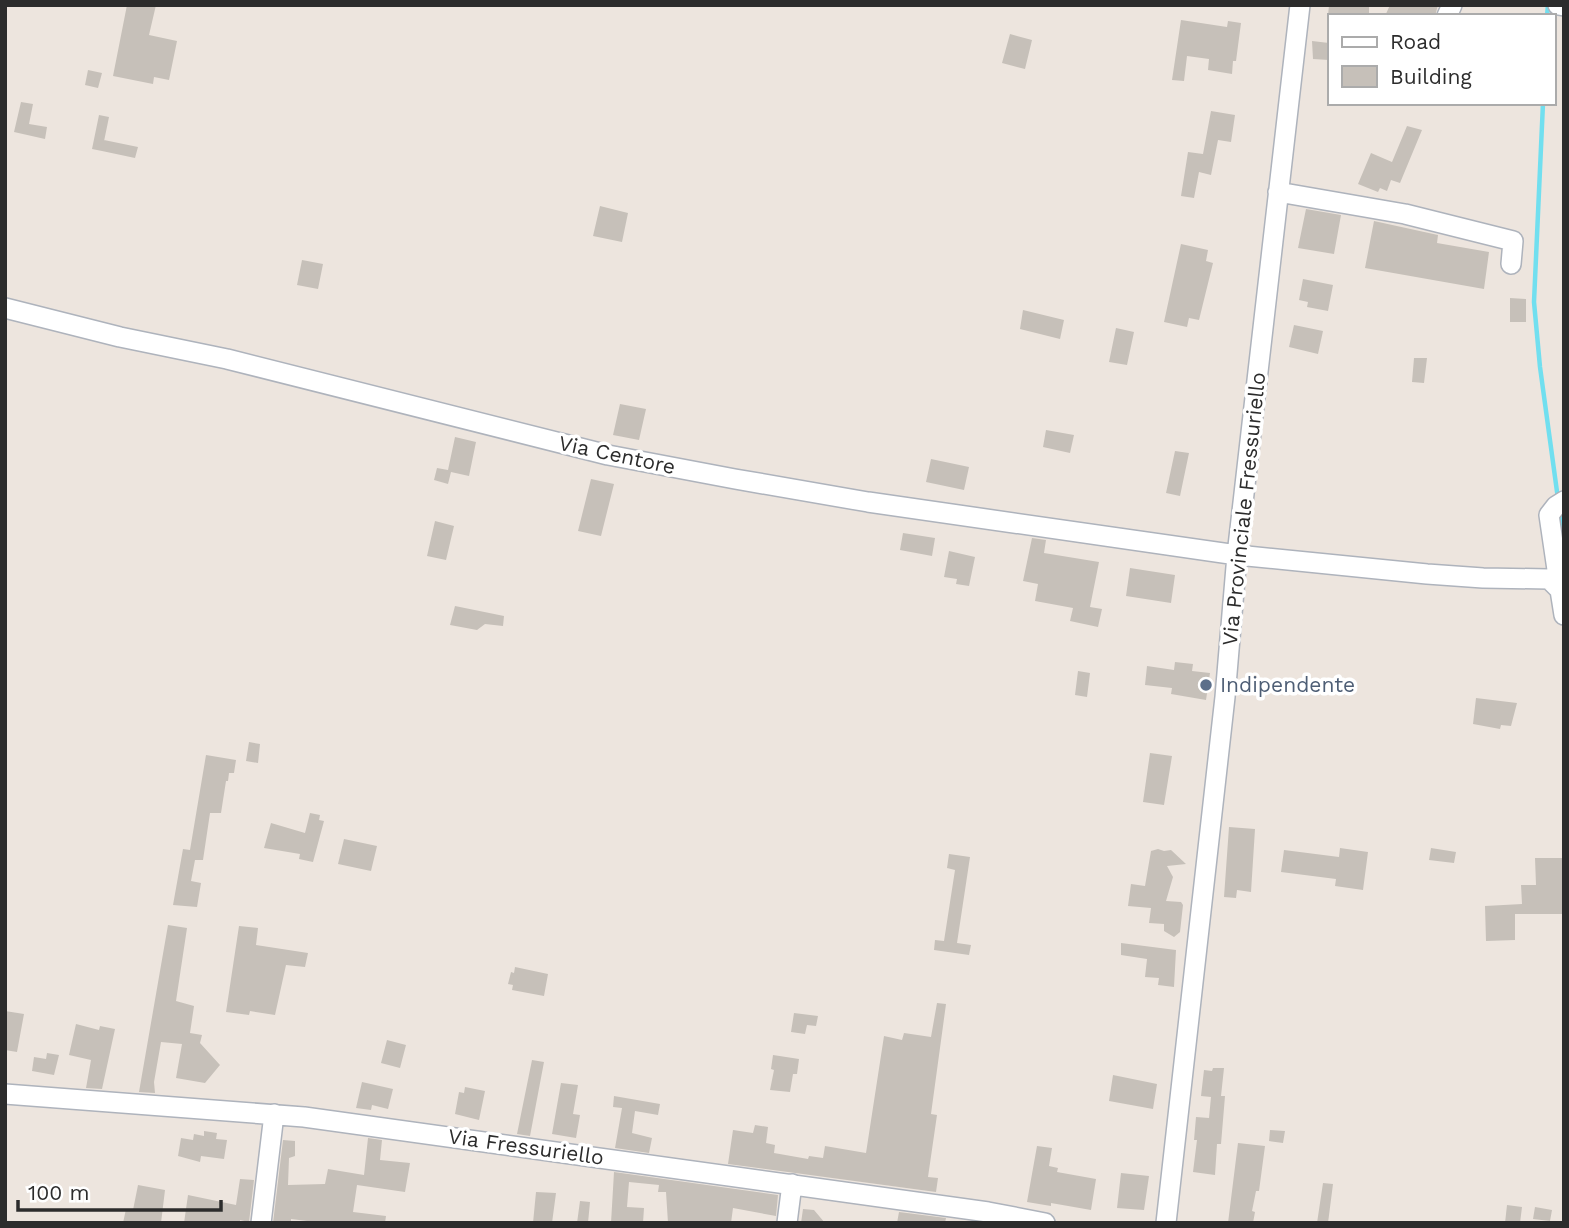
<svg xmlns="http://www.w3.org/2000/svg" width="1569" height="1228" font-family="'Work Sans',sans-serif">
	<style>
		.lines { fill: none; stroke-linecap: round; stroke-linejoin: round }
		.stream { stroke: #71dfef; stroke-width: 4.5 }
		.building { fill: #c6c0b9 }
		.minor-casing { stroke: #aeb3bc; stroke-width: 22 }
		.minor { stroke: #fff; stroke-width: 19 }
		.service-dot { fill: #5c6f8a; stroke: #fff; stroke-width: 2.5 }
		.labels { text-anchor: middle; stroke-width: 7; stroke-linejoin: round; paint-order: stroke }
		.street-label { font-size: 21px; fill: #2c2c2c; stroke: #fff }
		.service-label { font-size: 21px; fill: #4e5e75; stroke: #fff; text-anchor: start }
	</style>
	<rect width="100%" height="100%" fill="#ede5de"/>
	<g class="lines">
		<path class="stream" d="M 1547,16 L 1548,5
			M 1543,103 L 1534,302 L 1540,367 L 1558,499
			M 1559,512 L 1564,542"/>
	</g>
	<path class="building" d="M 127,5 L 156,5 L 149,35 L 177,41 L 169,80 L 154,77 L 153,84 L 113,76 Z
		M 1329,5 L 1369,5 L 1369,16 L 1328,16 Z
		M 1390,5 L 1438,5 L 1435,16 L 1385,16 Z
		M 1181,20 L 1227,27 L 1228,21 L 1241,23 L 1236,61 L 1233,61 L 1232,74 L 1208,70 L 1209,59 L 1187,56 L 1184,81 L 1172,80 Z
		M 1010,34 L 1032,40 L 1025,69 L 1002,63 Z
		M 1312,41 L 1329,43 L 1329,60 L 1313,59 Z
		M 88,70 L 102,73 L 98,88 L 85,85 Z
		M 21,102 L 33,104 L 29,124 L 47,127 L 45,139 L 14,132 Z
		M 1211,111 L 1235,115 L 1231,142 L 1218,140 L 1211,175 L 1199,172 L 1194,198 L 1181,196 L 1188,152 L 1203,154 Z
		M 99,115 L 109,117 L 102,151 L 92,149 Z
		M 1407,126 L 1422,130 L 1400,183 L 1391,180 L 1387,191 L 1380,188 L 1378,192 L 1358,184 L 1371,153 L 1392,162 Z
		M 104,140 L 138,147 L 135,158 L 102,151 Z
		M 600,206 L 628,213 L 622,242 L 593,236 Z
		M 1306,209 L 1341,215 L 1334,254 L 1298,248 Z
		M 1374,221 L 1438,235 L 1437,243 L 1489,252 L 1484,289 L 1365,268 Z
		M 1181,244 L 1208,250 L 1206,261 L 1213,263 L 1199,320 L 1189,318 L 1187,327 L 1164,322 Z
		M 302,260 L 323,264 L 318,289 L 297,285 Z
		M 1303,279 L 1333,285 L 1328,311 L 1307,307 L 1308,302 L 1299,300 Z
		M 1510,298 L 1526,299 L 1526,322 L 1510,322 Z
		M 1023,310 L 1064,320 L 1060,339 L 1020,329 Z
		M 1294,325 L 1323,331 L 1318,354 L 1289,347 Z
		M 1116,328 L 1134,332 L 1127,365 L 1109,362 Z
		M 1414,358 L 1427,358 L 1424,383 L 1412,382 Z
		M 620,404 L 646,409 L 639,440 L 613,435 Z
		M 1046,430 L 1074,435 L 1070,453 L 1043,447 Z
		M 455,437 L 476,442 L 469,476 L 451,472 L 448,484 L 434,480 L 437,468 L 448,470 Z
		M 1175,451 L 1189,453 L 1180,496 L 1166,493 Z
		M 931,459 L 969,467 L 964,490 L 926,482 Z
		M 591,479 L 614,484 L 601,536 L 578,531 Z
		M 435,521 L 454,526 L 446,560 L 427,556 Z
		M 903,533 L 935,538 L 932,556 L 900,550 Z
		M 1032,538 L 1046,540 L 1044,553 L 1099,562 L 1090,607 L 1102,609 L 1098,627 L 1070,621 L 1073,608 L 1035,601 L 1038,584 L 1023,581 Z
		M 949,551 L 975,557 L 969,586 L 956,584 L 957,579 L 944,577 Z
		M 1130,568 L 1175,575 L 1171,603 L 1126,596 Z
		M 455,606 L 504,616 L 503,626 L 485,624 L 477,630 L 450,625 Z
		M 1175,662 L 1193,664 L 1192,671 L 1210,673 L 1206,700 L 1171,694 L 1172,688 L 1145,685 L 1147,666 L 1174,670 Z
		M 1078,671 L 1090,673 L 1087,697 L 1075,695 Z
		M 1476,698 L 1517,703 L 1511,726 L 1501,725 L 1500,729 L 1473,724 Z
		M 249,742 L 260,744 L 258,763 L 246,761 Z
		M 1150,753 L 1172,756 L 1164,805 L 1143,802 Z
		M 206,755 L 236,760 L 234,773 L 229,773 L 228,781 L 226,781 L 221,813 L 210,813 L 203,860 L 195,860 L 191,881 L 201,883 L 197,907 L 173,905 L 183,849 L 190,850 Z
		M 310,813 L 320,815 L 319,820 L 324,821 L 313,862 L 299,859 L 300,854 L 264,848 L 271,823 L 305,833 Z
		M 1229,827 L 1255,829 L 1251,892 L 1237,890 L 1236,898 L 1224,897 Z
		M 344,839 L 377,846 L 371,871 L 338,864 Z
		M 1340,848 L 1368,852 L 1363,890 L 1335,886 L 1336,879 L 1281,872 L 1284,850 L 1339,857 Z
		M 1431,848 L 1456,852 L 1454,863 L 1429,860 Z
		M 1158,849 L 1164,851 L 1171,850 L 1186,864 L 1167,866 L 1173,877 L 1166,901 L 1181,902 L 1183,905 L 1180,932 L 1174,937 L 1164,931 L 1164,924 L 1149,923 L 1151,908 L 1128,906 L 1131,884 L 1145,886 L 1151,851 Z
		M 949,854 L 970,857 L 957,943 L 971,945 L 969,955 L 934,950 L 935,940 L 944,941 L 955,870 L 947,868 Z
		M 1535,858 L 1564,858 L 1564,914 L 1515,914 L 1515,940 L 1486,941 L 1485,906 L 1522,904 L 1521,885 L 1536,885 Z
		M 168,925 L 187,928 L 176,1001 L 194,1006 L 190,1033 L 202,1035 L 200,1043 L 220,1065 L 205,1083 L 176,1078 L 182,1044 L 161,1042 L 154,1082 L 155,1093 L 139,1092 Z
		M 239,926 L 258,928 L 256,945 L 308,953 L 305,967 L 286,965 L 275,1015 L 250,1011 L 249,1015 L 226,1012 Z
		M 1121,943 L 1176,950 L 1174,987 L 1158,985 L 1159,978 L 1145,977 L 1147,959 L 1121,955 Z
		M 515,967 L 548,974 L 544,996 L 512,990 L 513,985 L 508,984 L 511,972 L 514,973 Z
		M 937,1003 L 946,1004 L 931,1114 L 937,1115 L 928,1177 L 938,1178 L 936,1192 L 728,1164 L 733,1130 L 753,1133 L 755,1125 L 768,1127 L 766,1143 L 775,1145 L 774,1153 L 808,1159 L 809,1156 L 823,1158 L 825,1146 L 866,1153 L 884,1036 L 902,1040 L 904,1033 L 931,1037 Z
		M 5,1011 L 24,1014 L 17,1052 L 5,1050 Z
		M 794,1013 L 818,1016 L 816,1026 L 807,1025 L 805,1034 L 791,1032 Z
		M 76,1024 L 99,1030 L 100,1026 L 115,1029 L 102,1089 L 86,1088 L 91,1060 L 69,1055 Z
		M 387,1040 L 406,1045 L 400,1068 L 381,1063 Z
		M 47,1053 L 59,1055 L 54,1075 L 32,1071 L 34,1057 L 46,1059 Z
		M 773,1055 L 799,1059 L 797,1074 L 793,1074 L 790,1092 L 770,1090 L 774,1070 L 771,1069 Z
		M 532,1060 L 544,1062 L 530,1136 L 517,1134 Z
		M 1213,1068 L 1224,1068 L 1221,1096 L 1225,1096 L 1221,1144 L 1217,1144 L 1215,1175 L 1193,1172 L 1197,1140 L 1194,1140 L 1196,1117 L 1209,1118 L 1211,1097 L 1201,1096 L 1204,1070 L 1212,1071 Z
		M 1113,1075 L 1157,1084 L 1153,1109 L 1109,1101 Z
		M 362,1082 L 393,1089 L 388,1109 L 372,1105 L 371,1110 L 356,1108 Z
		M 561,1083 L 578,1085 L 573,1114 L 580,1115 L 576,1138 L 552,1134 Z
		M 465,1087 L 485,1091 L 479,1120 L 455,1114 L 459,1092 L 464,1093 Z
		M 614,1096 L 660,1104 L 658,1115 L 635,1111 L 632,1133 L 652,1138 L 649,1153 L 615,1148 L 622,1108 L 613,1107 Z
		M 1270,1130 L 1285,1131 L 1283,1143 L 1269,1141 Z
		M 204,1131 L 217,1133 L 216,1139 L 227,1140 L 224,1159 L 201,1156 L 200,1162 L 178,1156 L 181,1138 L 193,1140 L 194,1134 L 204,1136 Z
		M 368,1138 L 382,1140 L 380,1160 L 410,1163 L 405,1192 L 357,1185 L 353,1212 L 386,1216 L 385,1223 L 323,1223 L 291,1219 L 291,1223 L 273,1223 L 283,1140 L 295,1141 L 295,1156 L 289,1158 L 288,1185 L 325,1184 L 328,1169 L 364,1175 Z
		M 1238,1143 L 1265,1146 L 1259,1191 L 1256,1191 L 1252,1211 L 1255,1212 L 1253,1223 L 1228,1223 Z
		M 1037,1146 L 1052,1148 L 1049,1166 L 1058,1168 L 1057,1172 L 1096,1179 L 1091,1210 L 1051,1203 L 1051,1206 L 1027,1202 Z
		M 614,1172 L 778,1195 L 776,1216 L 733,1208 L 731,1223 L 668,1223 L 666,1192 L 658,1192 L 659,1185 L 629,1182 L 627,1207 L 644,1208 L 643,1223 L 611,1223 Z
		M 1121,1173 L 1149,1176 L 1144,1210 L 1117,1208 Z
		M 240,1179 L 254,1180 L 249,1222 L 240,1220 L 240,1223 L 184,1223 L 188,1195 L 236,1205 Z
		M 1323,1183 L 1333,1184 L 1328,1223 L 1317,1223 Z
		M 138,1185 L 165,1190 L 161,1223 L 123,1223 L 126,1209 L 133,1210 Z
		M 536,1192 L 556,1193 L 552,1223 L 533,1223 Z
		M 580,1201 L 590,1202 L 588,1223 L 577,1223 Z
		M 1507,1205 L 1522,1207 L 1520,1223 L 1505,1223 Z
		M 1535,1207 L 1552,1210 L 1550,1221 L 1533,1219 Z
		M 803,1209 L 814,1210 L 825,1223 L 801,1223 Z
		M 899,1212 L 946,1218 L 945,1223 L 897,1223 Z"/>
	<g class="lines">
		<g class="minor-casing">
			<path id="minor" d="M 1558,5 L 1564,6
				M 1447,16 L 1452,5
				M 1278,192 L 1405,214 L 1513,241 L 1511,264
				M 5,308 L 120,337 L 227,359 L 608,455 L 735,479 L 868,502 L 1237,555 L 1427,574 L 1483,578 L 1549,579 L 1560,590 L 1564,615
				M 1560,590 L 1549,515 L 1556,506 L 1564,501
				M 5,1094 L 304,1117 L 988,1212 L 1045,1223
				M 261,1223 L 274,1114
				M 787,1223 L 792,1184
				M 1166,1223 L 1225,697 L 1237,555 L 1300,5"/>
		</g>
		<use href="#minor" class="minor"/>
	</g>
	<circle class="service-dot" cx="1206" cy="685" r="7"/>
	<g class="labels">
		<g class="street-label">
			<text transform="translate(617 455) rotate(12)" y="7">Via Centore</text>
			<text transform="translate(1244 509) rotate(-84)" y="7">Via Provinciale Fressuriello</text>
			<text transform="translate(526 1147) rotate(8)" y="7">Via Fressuriello</text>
		</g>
		<g class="service-label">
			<text x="1220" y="692">Indipendente</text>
		</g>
	</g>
	<rect width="1569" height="1228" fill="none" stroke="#2c2c2c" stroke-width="14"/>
	<rect x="1328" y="14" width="228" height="91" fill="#ffffff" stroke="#ababab" stroke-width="2"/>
	<rect x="1342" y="37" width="35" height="10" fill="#ffffff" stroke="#ababab" stroke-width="2"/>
	<text x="1390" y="49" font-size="21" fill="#2c2c2c">Road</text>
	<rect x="1342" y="66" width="35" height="21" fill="#c6c0b9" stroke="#ababab" stroke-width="2"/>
	<text x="1390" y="84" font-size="21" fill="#2c2c2c">Building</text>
	<path d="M18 1200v10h203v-10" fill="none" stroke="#2c2c2c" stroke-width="3.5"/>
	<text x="28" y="1200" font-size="21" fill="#2c2c2c" stroke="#ffffff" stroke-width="5" paint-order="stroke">100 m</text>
</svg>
